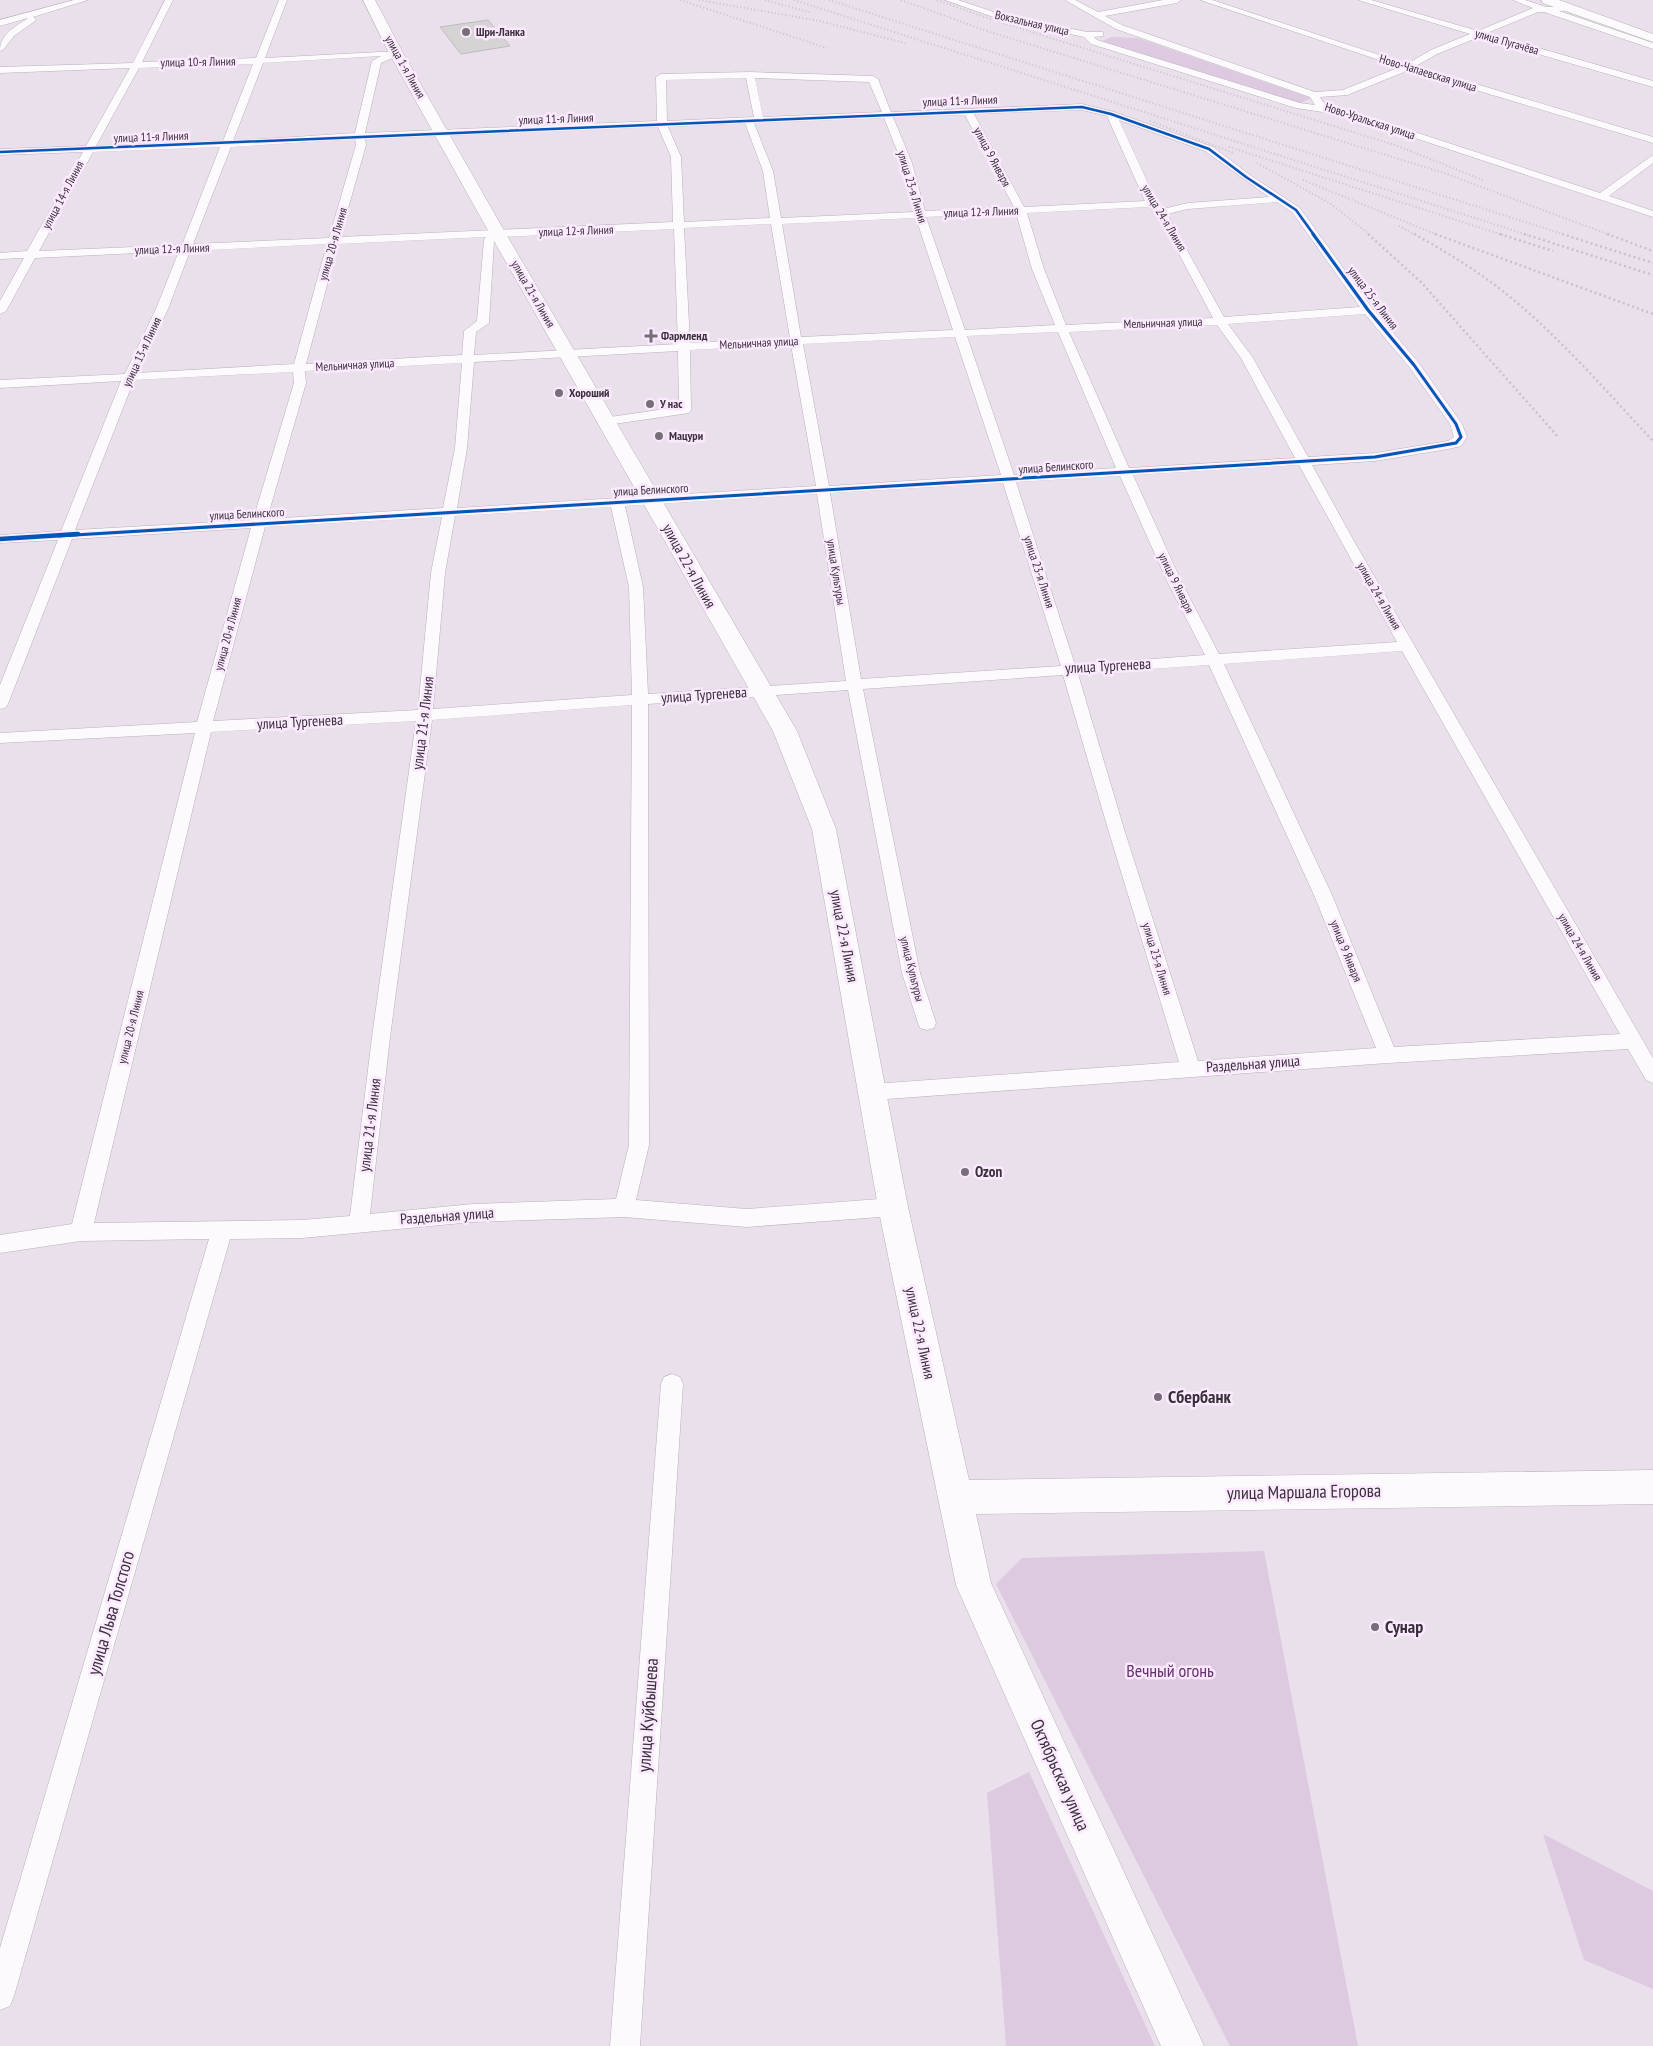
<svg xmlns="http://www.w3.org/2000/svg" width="1653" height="2046" font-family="'PT Sans Narrow',sans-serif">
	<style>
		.green { fill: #ddc9e0 }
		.building { fill: #d6d3d4; stroke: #bebbbc }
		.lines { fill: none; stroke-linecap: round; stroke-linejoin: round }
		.minor-casing { stroke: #b7b0b9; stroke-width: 1 }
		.secondary-casing { stroke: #b7b0b9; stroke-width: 1 }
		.primary-casing { stroke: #b7b0b9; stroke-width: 1 }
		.minor { fill: #fcfafc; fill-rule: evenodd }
		.secondary { fill: #fcfafc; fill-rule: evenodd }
		.primary { fill: #fcfafc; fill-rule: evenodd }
		.rail-far1 { stroke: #c6c3c7; stroke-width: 2; stroke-dasharray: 1 2.5; stroke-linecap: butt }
		.rail { stroke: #c6c3c7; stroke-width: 2.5; stroke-dasharray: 2 3; stroke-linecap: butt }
		.cycleway-far2-casing { stroke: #fce8ff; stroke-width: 4.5 }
		.cycleway-far1-casing { stroke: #fce8ff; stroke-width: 5 }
		.cycleway-casing { stroke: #fce8ff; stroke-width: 7 }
		.cycleway-far2 { stroke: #0057b8; stroke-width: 2.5 }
		.cycleway-far1 { stroke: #0057b8; stroke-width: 3 }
		.cycleway { stroke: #0057b8; stroke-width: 4.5 }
		.poi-dot { fill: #766e78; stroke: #fce8ff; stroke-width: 2 }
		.labels { text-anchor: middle; stroke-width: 5; stroke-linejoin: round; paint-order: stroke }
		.far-street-label { font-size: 12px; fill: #383139; stroke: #fce8ff }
		.far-poi-label { font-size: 12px; font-weight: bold; fill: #383139; stroke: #fce8ff; text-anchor: start }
		.street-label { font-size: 15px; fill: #383139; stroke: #fce8ff }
		.poi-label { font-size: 15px; font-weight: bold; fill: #383139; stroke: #fce8ff; text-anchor: start }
		.near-poi-label { font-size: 18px; font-weight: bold; fill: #383139; stroke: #fce8ff; text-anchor: start }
		.near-street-label { font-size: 18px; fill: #383139; stroke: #fce8ff }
		.near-park-label { font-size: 18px; fill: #63316b; stroke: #fce8ff }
	</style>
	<rect width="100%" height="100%" fill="#eae0ec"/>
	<path class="green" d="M 1112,37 L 1138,38 L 1311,98 L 1299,104 L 1102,41 Z
		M 1264,1551 L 1358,2046 L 1230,2046 L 996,1584 L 1022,1558 Z
		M 1029,1772 L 1155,2046 L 1006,2046 L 987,1793 Z
		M 1543,1834 L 1653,1891 L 1653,1989 L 1584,1960 Z"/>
	<path class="building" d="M 488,20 L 510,46 L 461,54 L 440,27 Z"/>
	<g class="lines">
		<g class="minor-casing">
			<path id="minor" d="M 74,0 L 88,0 L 33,17 L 36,19 L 35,21 L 14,36 L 3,50 L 0,51 C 0,34 15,27 28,18 L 0,26 L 0,20 Z
				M 165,0 L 173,0 L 142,62 L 256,58 L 279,0 L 287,0 L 265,58 L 399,51 L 399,55 L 381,63 L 365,133 L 657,121 L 656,77 L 661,74 L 750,72 L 873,76 L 878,79 L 891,112 L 1082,104 L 1114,112 L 1213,147 L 1250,175 L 1300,208 L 1372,308 L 1418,362 L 1462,424 L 1467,437 L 1461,446 L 1448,449 L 1375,461 L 1312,465 L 1355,543 L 1653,1058 L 1653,1083 L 1646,1080 L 1628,1049 L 1388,1063 L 873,1100 L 866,1098 L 863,1092 L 866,1086 L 873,1084 L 1179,1062 L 1108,829 L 1063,675 L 863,689 L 920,973 L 936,1023 L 934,1028 L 927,1030 L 920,1028 L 918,1023 L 902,973 L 848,690 L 648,704 L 649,1145 L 636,1200 L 747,1209 L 893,1198 L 900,1201 L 903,1207 L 900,1213 L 893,1216 L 747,1227 L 624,1217 L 473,1222 L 302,1238 L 230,1239 L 14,1996 L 10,2006 L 0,2010 L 0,1948 L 209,1239 L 81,1241 L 0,1253 L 0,1235 L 72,1224 L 195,733 L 0,743 L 0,733 L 197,722 L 251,528 L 72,539 L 8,704 L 5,708 L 0,709 L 0,685 L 58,540 L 0,543 L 0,535 L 61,531 L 121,381 L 0,388 L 0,380 L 125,374 L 156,309 L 179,251 L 35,258 L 6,311 L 0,314 L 0,301 L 24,258 L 0,259 L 0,253 L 27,251 L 83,152 L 0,155 L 0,149 L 86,146 L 130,68 L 0,73 L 0,67 L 133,63 ZM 381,56 L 372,61 L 355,133 L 233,141 L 263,63 ZM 253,64 L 223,141 L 96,146 L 139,68 ZM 746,78 L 754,117 L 667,121 L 666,80 ZM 755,78 L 869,82 L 882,112 L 763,117 ZM 1082,110 L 1107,116 L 1145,201 L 1024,207 L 974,114 ZM 965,115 L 1014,207 L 925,211 L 912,163 L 893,117 ZM 884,118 L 902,163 L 914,212 L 781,218 L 773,171 L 754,123 ZM 1119,120 L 1205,151 L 1269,197 L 1188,203 L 1163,209 L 1157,203 ZM 745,123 L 763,171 L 770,218 L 684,222 L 681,157 L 668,127 ZM 658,127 L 671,157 L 673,222 L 340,237 L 366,145 L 365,139 ZM 355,139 L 356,145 L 329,238 L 193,244 L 231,147 ZM 220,147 L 182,245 L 39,251 L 93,152 ZM 1277,202 L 1292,212 L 1360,307 L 1224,317 L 1167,214 L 1188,209 ZM 1149,207 L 1161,220 L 1213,318 L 1066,325 L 1044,269 L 1027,213 ZM 1016,213 L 1032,269 L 1055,325 L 965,330 L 926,217 ZM 916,218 L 953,330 L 801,337 L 782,224 ZM 771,224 L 790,338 L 690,343 L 684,228 ZM 674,229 L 678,344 L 474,355 L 476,332 L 489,323 L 494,241 L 501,237 ZM 486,237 L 484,240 L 477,321 L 464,331 L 462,355 L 306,364 L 338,244 ZM 327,244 L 294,364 L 137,373 L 168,309 L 190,251 ZM 1365,314 L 1410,368 L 1450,424 L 1454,437 L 1448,441 L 1375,453 L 1308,457 L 1253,358 L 1228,324 ZM 1217,325 L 1241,358 L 1295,458 L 1129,468 L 1069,332 ZM 1058,332 L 1116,468 L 1014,475 L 967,336 ZM 955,337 L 1001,475 L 829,486 L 803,344 ZM 791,345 L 816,486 L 457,508 L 467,448 L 474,362 L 678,351 L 679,407 L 603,418 L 601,421 L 607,425 L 689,413 L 691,410 L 690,350 ZM 462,363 L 455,448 L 443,508 L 267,519 L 306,383 L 305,371 ZM 293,372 L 294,383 L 253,520 L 75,530 L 134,380 ZM 1299,465 L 1397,642 L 1219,654 L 1182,583 L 1133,475 ZM 1120,476 L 1168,583 L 1205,655 L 1075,665 L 1016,482 ZM 1003,483 L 1061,666 L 861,679 L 830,493 ZM 817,494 L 846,681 L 648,694 L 643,587 L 625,506 ZM 611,507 L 629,587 L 632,695 L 433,709 L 445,573 L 455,516 ZM 442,517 L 431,573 L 418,710 L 213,721 L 265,527 ZM 1402,651 L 1620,1034 L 1394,1047 L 1332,895 L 1224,664 ZM 1209,665 L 1314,895 L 1376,1048 L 1198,1061 L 1124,829 L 1078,674 ZM 632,705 L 629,1145 L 616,1199 L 473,1204 L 370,1214 L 390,1037 L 432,720 ZM 416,721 L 372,1037 L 350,1216 L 302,1220 L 94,1223 L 211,732 Z
				M 945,0 L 958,0 L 1003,15 L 1087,32 L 1103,32 L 1103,36 L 1094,37 L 1097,40 L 1300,103 L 1315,105 L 1310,97 L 1116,29 L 1065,0 L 1075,0 L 1098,12 L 1163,0 L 1181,0 L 1177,3 L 1105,16 L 1122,25 L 1315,92 L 1343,90 L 1400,67 L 1200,0 L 1212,0 L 1407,64 L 1431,50 L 1470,34 L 1358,0 L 1371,0 L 1478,31 L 1533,8 L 1513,0 L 1525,0 L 1546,7 L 1572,6 L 1572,10 L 1559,11 L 1653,43 L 1653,49 L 1544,12 L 1538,12 L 1487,33 L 1653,81 L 1653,87 L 1479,37 L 1437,54 L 1416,66 L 1653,137 L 1653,143 L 1409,70 L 1347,95 L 1320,97 L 1323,102 L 1333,108 L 1421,134 L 1600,193 L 1653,155 L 1653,163 L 1609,196 L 1653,211 L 1653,217 L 1415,138 L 1329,113 L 1296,108 L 1091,44 L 1084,37 L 999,19 Z
				M 672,1374 L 680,1377 L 683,1384 L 640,2046 L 610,2046 L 661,1384 L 664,1377 Z"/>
		</g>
		<g class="secondary-casing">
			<path id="secondary" d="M 363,0 L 375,0 L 403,53 L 506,234 L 797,731 L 836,829 L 908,1207 L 969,1480 L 1653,1470 L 1653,1504 L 976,1514 L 991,1583 L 1204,2046 L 1161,2046 L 956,1585 L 878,1207 L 812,829 L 773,731 L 490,234 L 389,53 Z"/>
		</g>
		<g class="primary-casing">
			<path id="primary" d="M 1541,0 L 1559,0 L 1653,34 L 1653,42 L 1543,3 Z"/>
		</g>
		<use href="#minor" class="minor"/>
		<use href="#secondary" class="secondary"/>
		<use href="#primary" class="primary"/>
		<path class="rail-far1" d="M 680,0 L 827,48
			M 699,0 L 820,21 L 905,43
			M 765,0 L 812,13
			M 794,0 L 1528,235
			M 829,0 L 1566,235
			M 901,0 L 990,32 L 1444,173 L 1610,235
			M 937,0 L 993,20 L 1398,146 L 1485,181
			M 1150,121 L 1234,153
			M 1229,147 L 1503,235
			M 1257,163 L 1331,204 L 1370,235
			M 1303,180 L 1438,235
			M 1399,226 L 1416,235"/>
		<path class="rail" d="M 1368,234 L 1421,282 L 1559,438
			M 1414,234 C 1445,251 1476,270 1504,292 C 1559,336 1605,390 1653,441
			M 1435,234 L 1653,314
			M 1500,234 L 1553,251
			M 1524,234 L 1653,275
			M 1562,234 L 1653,263
			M 1607,234 L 1653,251"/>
		<g class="cycleway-far2-casing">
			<path id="cycleway-far2" d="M 0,152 L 1082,107 L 1111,114 L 1209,149 L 1246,177 L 1296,210 L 1314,235"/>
		</g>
		<g class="cycleway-far1-casing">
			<path id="cycleway-far1" d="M 58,536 L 1375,457 L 1456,443 L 1461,437 L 1456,424 L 1414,365 L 1368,310 L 1313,234"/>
		</g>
		<g class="cycleway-casing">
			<path id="cycleway" d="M 0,539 L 78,534"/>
		</g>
		<use href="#cycleway-far2" class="cycleway-far2"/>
		<use href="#cycleway-far1" class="cycleway-far1"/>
		<use href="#cycleway" class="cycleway"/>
	</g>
	<g class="poi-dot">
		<circle cx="466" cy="32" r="5"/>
		<path d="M648.5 328.5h5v5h5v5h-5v5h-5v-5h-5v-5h5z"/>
		<circle cx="559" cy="393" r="5"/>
		<circle cx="650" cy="404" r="5"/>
		<circle cx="659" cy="436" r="5"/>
		<circle cx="965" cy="1172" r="5"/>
		<circle cx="1158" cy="1397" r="5"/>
		<circle cx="1375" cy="1627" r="5"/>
	</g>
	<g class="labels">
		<g class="far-street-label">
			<text transform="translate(1032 23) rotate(13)" y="4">Вокзальная улица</text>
			<text transform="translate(1507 42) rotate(16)" y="4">улица Пугачёва</text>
			<text transform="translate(198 62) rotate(-1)" y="4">улица 10-я Линия</text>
			<text transform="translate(405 67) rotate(61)" y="4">улица 1-я Линия</text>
			<text transform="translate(1428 73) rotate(17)" y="4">Ново-Чапаевская улица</text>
			<text transform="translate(960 101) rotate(-2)" y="4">улица 11-я Линия</text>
			<text transform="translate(556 119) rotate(-2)" y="4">улица 11-я Линия</text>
			<text transform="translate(1370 121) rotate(18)" y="4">Ново-Уральская улица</text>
			<text transform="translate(151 137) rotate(-2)" y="4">улица 11-я Линия</text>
			<text transform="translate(992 157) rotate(62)" y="4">улица 9 Января</text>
			<text transform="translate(912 187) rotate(73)" y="4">улица 23-я Линия</text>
			<text transform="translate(63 195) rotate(-62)" y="4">улица 14-я Линия</text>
			<text transform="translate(981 212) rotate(-2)" y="4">улица 12-я Линия</text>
			<text transform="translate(1164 218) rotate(59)" y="4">улица 24-я Линия</text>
			<text transform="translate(576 231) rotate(-2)" y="4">улица 12-я Линия</text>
			<text transform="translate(333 244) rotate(-74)" y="4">улица 20-я Линия</text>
			<text transform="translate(172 249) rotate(-2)" y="4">улица 12-я Линия</text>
			<text transform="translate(533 294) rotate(60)" y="4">улица 21-я Линия</text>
			<text transform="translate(1373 298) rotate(53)" y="4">улица 25-я Линия</text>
			<text transform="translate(1163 323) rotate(-2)" y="4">Мельничная улица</text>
			<text transform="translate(759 343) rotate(-3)" y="4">Мельничная улица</text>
			<text transform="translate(142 352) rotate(-65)" y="4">улица 13-я Линия</text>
			<text transform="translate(355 365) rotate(-3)" y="4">Мельничная улица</text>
			<text transform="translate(1056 467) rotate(-4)" y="4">улица Белинского</text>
			<text transform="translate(651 490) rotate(-3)" y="4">улица Белинского</text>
			<text transform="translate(247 514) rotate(-3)" y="4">улица Белинского</text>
			<text transform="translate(836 572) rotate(81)" y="4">улица Культуры</text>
			<text transform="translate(1039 572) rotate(72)" y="4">улица 23-я Линия</text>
			<text transform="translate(1176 583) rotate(64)" y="4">улица 9 Января</text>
			<text transform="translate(1379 596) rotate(60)" y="4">улица 24-я Линия</text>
			<text transform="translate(228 634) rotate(-75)" y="4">улица 20-я Линия</text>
			<text transform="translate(1580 947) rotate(60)" y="4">улица 24-я Линия</text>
			<text transform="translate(1346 951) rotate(68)" y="4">улица 9 Января</text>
			<text transform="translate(1157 959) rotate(73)" y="4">улица 23-я Линия</text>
			<text transform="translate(912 969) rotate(76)" y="4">улица Культуры</text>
			<text transform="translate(131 1027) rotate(-76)" y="4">улица 20-я Линия</text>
		</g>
		<g class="far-poi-label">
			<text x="476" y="36">Шри-Ланка</text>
			<text x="661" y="340">Фармленд</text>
			<text x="569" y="397">Хороший</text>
			<text x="660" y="408">У нас</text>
			<text x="669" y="440">Мацури</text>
		</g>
		<g class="street-label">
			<text transform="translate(689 566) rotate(61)" y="5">улица 22-я Линия</text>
			<text transform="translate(1108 666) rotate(-3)" y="5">улица Тургенева</text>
			<text transform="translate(704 695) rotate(-4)" y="5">улица Тургенева</text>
			<text transform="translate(300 722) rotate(-3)" y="5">улица Тургенева</text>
			<text transform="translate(423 723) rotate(-83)" y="5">улица 21-я Линия</text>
			<text transform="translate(844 936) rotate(79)" y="5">улица 22-я Линия</text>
			<text transform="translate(1253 1064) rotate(-4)" y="5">Раздельная улица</text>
			<text transform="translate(370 1125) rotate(-83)" y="5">улица 21-я Линия</text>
			<text transform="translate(447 1216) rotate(-4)" y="5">Раздельная улица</text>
			<text transform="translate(920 1333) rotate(78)" y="5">улица 22-я Линия</text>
		</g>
		<g class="poi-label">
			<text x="975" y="1177">Ozon</text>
		</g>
		<g class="near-poi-label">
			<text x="1168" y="1403">Сбербанк</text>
			<text x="1385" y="1633">Сунар</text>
		</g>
		<g class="near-street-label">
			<text transform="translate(1304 1492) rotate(-1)" y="6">улица Маршала Егорова</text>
			<text transform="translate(111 1613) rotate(-74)" y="6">улица Льва Толстого</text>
			<text transform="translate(648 1715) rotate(-86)" y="6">улица Куйбышева</text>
			<text transform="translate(1060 1775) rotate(66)" y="6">Октябрьская улица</text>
		</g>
		<g class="near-park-label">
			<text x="1170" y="1677">Вечный огонь</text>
		</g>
	</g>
</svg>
